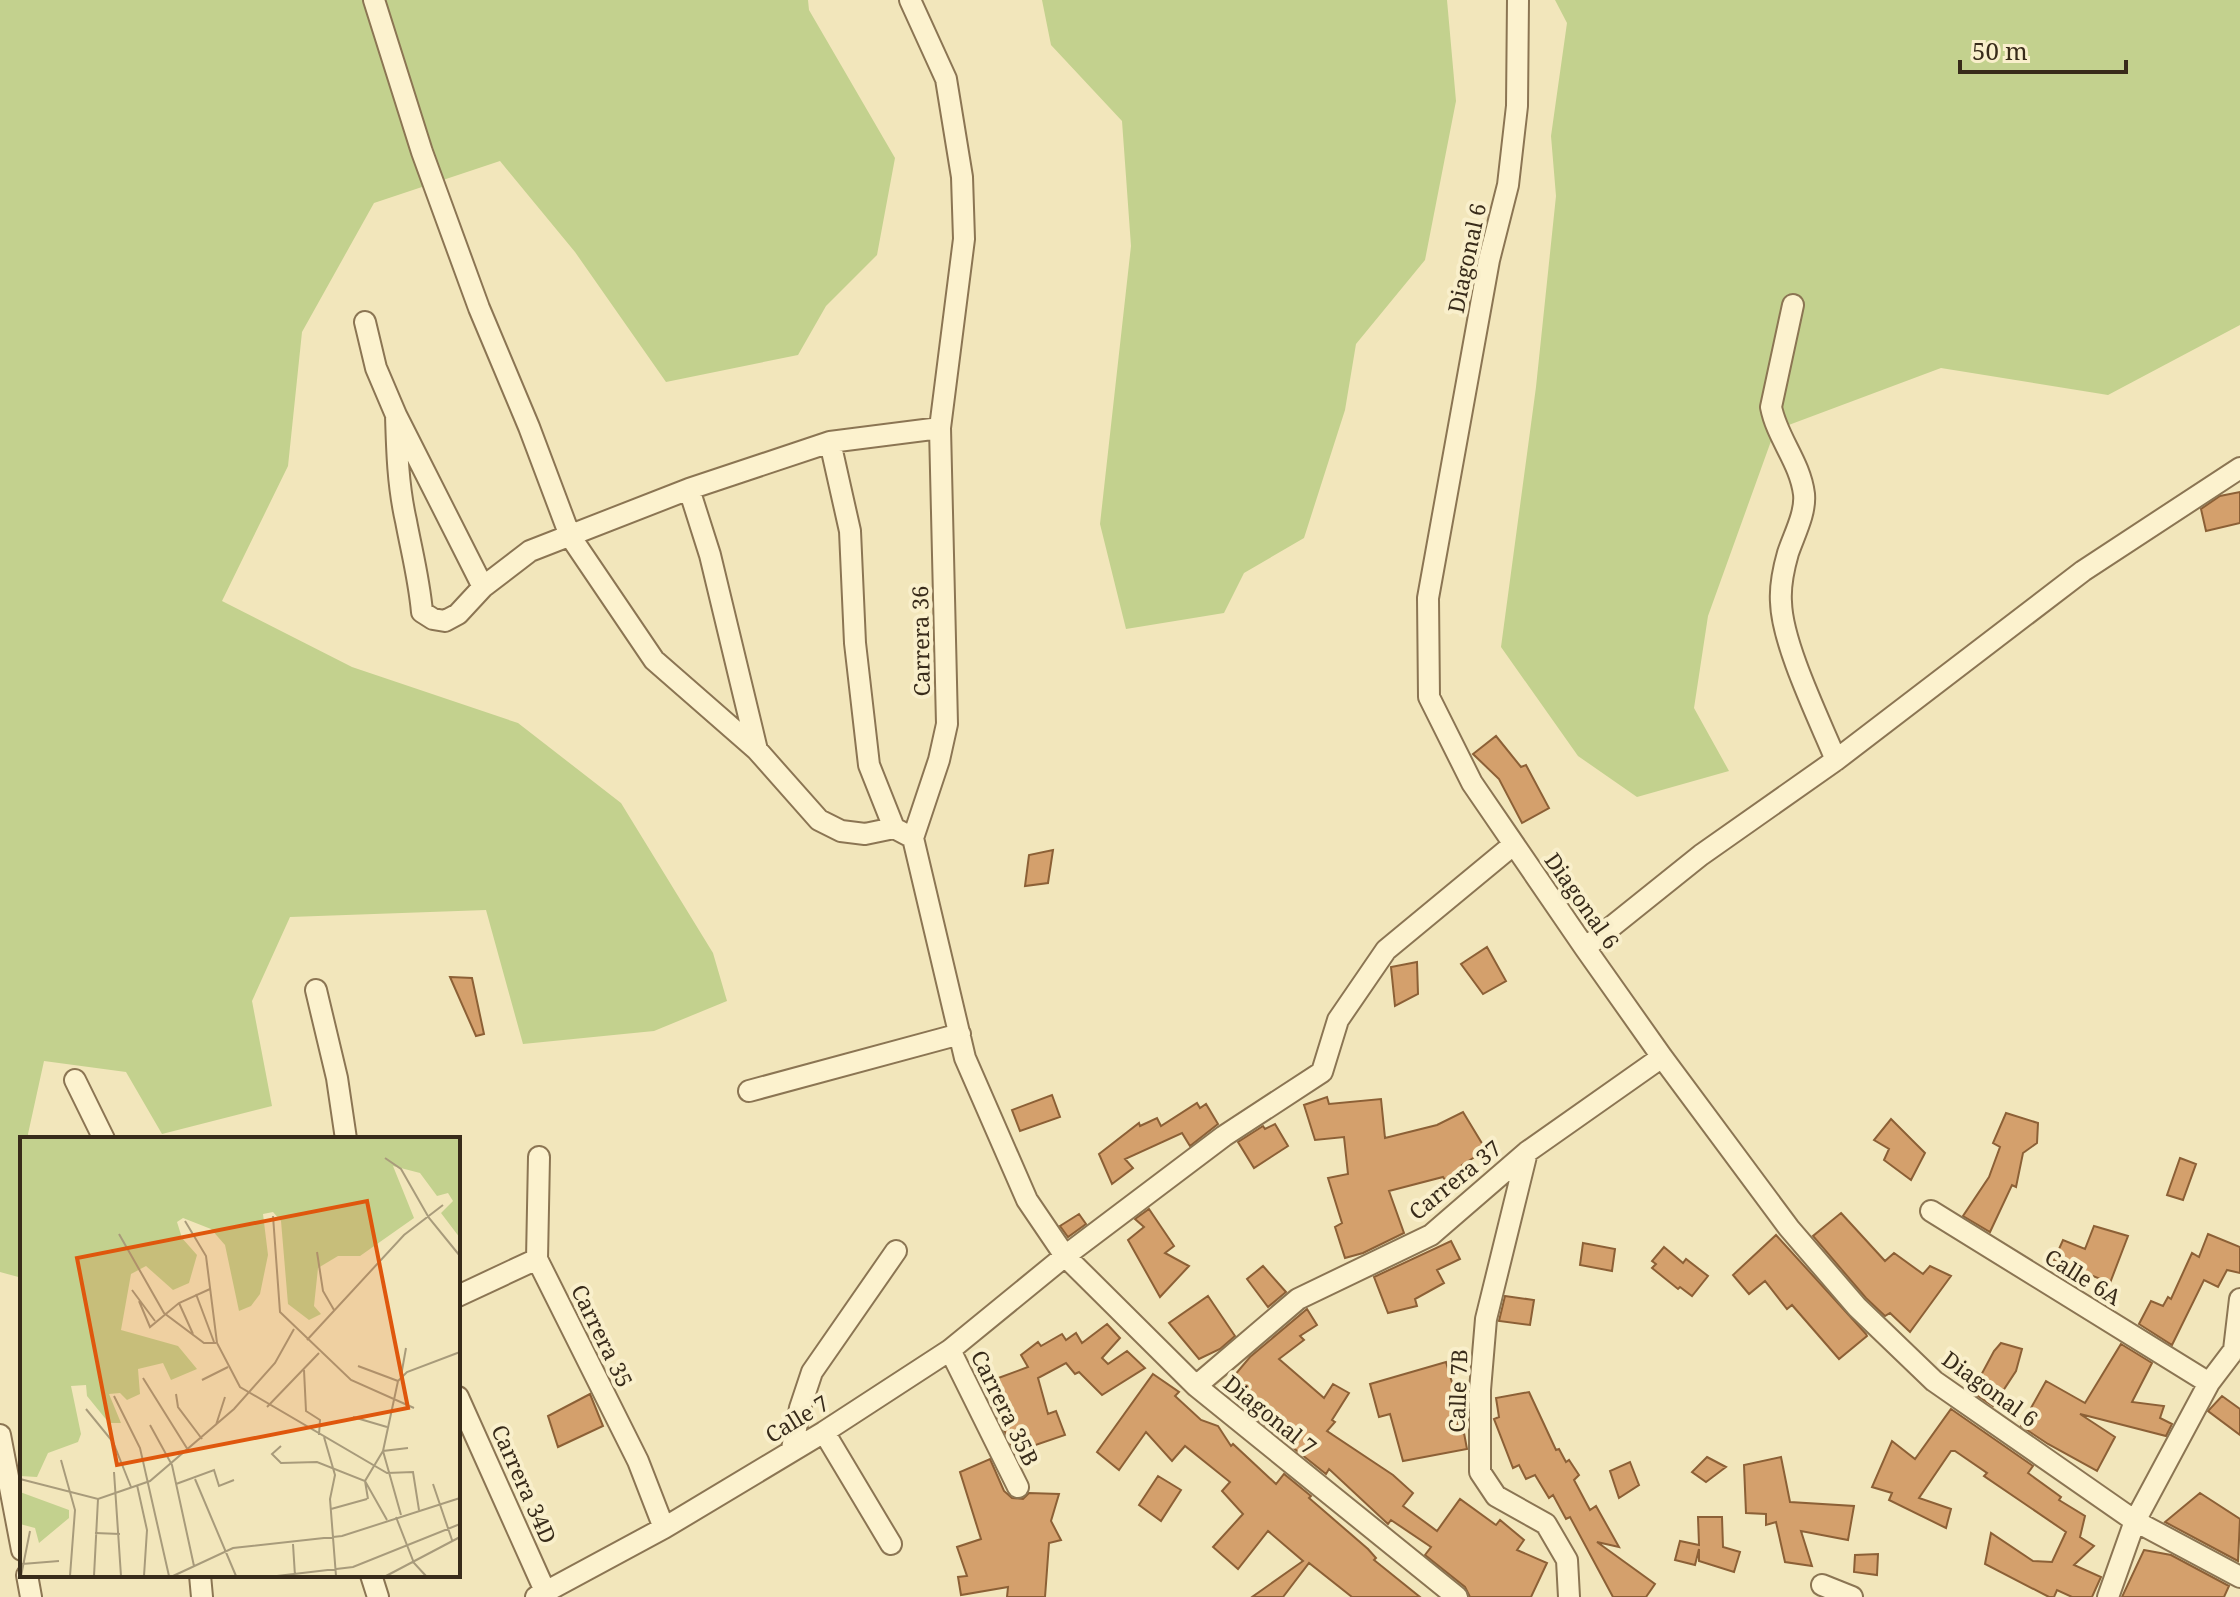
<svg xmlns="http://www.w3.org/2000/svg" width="2240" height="1597" font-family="'Noto Serif',serif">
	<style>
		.green { fill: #c3d18e }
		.building { fill: #d4a06c; stroke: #8c6036; stroke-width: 2 }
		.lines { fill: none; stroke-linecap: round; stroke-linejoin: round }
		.minor-casing { stroke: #8b7553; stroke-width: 24 }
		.minor { stroke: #fcf2ce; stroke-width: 20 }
		.labels { text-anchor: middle; stroke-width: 8; stroke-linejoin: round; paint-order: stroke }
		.street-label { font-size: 22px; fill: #382b1a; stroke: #f9efcb }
		.inset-road { fill: none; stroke: #a89b7b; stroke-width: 2 }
		.view { fill: #df570d; fill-opacity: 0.15; stroke: #df570d; stroke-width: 4 }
		.inset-edge { fill: none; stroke: #382b1a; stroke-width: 4 }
	</style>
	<rect width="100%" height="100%" fill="#f2e6bb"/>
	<path class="green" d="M 0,0 L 808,0 L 809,10 L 895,158 L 877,255 L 826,306 L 798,355 L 666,382 L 575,252 L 500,161 L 374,203 L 302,332 L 288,466 L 222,601 L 352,667 L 518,723 L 621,803 L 713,953 L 727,1001 L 654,1031 L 523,1044 L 486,910 L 290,917 L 252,1001 L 272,1106 L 162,1134 L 126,1072 L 44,1061 L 28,1134 L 29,1139 L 22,1139 L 22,1278 L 0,1272 Z
		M 1042,0 L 1447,0 L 1456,101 L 1425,260 L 1356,344 L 1345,410 L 1304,538 L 1244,573 L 1224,613 L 1126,629 L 1100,524 L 1131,246 L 1122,121 L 1051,45 Z
		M 1555,0 L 2240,0 L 2240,325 L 2108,395 L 1941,368 L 1775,430 L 1708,616 L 1694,708 L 1729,771 L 1637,797 L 1578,756 L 1501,647 L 1536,387 L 1556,196 L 1551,136 L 1567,23 Z"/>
	<path class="building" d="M 2240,492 L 2240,523 L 2206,531 L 2201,509 L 2220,496 Z
		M 1496,736 L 1521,767 L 1526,765 L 1549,808 L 1522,823 L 1499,779 L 1473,754 Z
		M 1053,850 L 1048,883 L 1025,886 L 1029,855 Z
		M 1487,947 L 1506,981 L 1483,994 L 1461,964 Z
		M 1417,962 L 1418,994 L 1395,1006 L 1391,967 Z
		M 450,977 L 472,978 L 484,1034 L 476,1036 Z
		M 1052,1095 L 1060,1117 L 1020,1131 L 1012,1110 Z
		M 1327,1097 L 1329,1104 L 1381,1099 L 1385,1138 L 1437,1125 L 1463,1112 L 1486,1150 L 1462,1165 L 1463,1167 L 1445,1180 L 1443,1177 L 1389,1191 L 1404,1233 L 1363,1253 L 1345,1258 L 1335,1227 L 1342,1223 L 1328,1178 L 1348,1174 L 1344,1137 L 1315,1140 L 1304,1105 Z
		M 1197,1103 L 1200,1108 L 1206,1104 L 1218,1124 L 1190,1146 L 1182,1133 L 1125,1159 L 1133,1168 L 1112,1184 L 1099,1154 L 1139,1123 L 1140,1126 L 1157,1118 L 1161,1126 Z
		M 2006,1113 L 2038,1123 L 2037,1143 L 2023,1153 L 2016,1187 L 2012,1185 L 1990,1232 L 1963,1216 L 1989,1177 L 2000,1147 L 1993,1143 Z
		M 1891,1119 L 1925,1153 L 1911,1180 L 1884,1160 L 1889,1149 L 1874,1140 Z
		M 1275,1124 L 1288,1146 L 1254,1168 L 1238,1142 L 1263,1126 L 1265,1129 Z
		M 2180,1158 L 2196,1164 L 2183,1200 L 2167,1195 Z
		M 1149,1209 L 1174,1246 L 1165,1253 L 1189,1266 L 1160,1297 L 1128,1240 L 1144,1227 L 1135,1219 Z
		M 1841,1213 L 1885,1261 L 1894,1253 L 1923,1274 L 1930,1266 L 1951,1276 L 1910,1332 L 1890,1313 L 1885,1316 L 1866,1298 L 1813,1236 Z
		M 1079,1214 L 1086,1224 L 1068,1237 L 1060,1226 Z
		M 2094,1226 L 2128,1236 L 2110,1283 L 2054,1260 L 2063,1240 L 2085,1249 Z
		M 2208,1234 L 2240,1247 L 2240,1273 L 2227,1270 L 2218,1287 L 2204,1280 L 2172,1345 L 2139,1324 L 2151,1301 L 2163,1306 L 2168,1297 L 2171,1299 L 2192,1253 L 2199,1257 Z
		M 1776,1235 L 1866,1334 L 1867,1336 L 1839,1359 L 1792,1305 L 1787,1309 L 1765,1281 L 1749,1294 L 1733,1275 Z
		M 1451,1241 L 1460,1259 L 1437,1270 L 1444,1283 L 1415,1299 L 1417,1306 L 1388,1313 L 1374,1277 Z
		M 1583,1243 L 1615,1249 L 1612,1271 L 1580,1265 Z
		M 1664,1247 L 1683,1263 L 1686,1259 L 1708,1276 L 1692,1296 L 1680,1287 L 1678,1289 L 1652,1268 L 1656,1264 L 1652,1261 Z
		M 1263,1266 L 1286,1292 L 1268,1307 L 1247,1279 Z
		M 1208,1296 L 1235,1336 L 1220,1349 L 1199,1359 L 1169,1323 Z
		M 1505,1296 L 1534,1300 L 1530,1325 L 1499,1321 Z
		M 1307,1309 L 1317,1325 L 1300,1336 L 1304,1340 L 1279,1359 L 1324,1398 L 1333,1384 L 1349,1393 L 1332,1420 L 1335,1422 L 1327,1431 L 1393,1475 L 1413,1493 L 1403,1506 L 1437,1531 L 1460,1499 L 1496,1525 L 1500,1520 L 1524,1540 L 1517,1550 L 1547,1563 L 1531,1597 L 1470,1597 L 1465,1587 L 1425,1555 L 1431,1547 L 1391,1520 L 1388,1524 L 1329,1469 L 1326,1474 L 1256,1418 L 1262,1411 L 1228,1383 L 1250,1357 Z
		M 1107,1324 L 1120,1338 L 1102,1358 L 1108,1364 L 1127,1351 L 1145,1368 L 1102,1395 L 1079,1372 L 1075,1374 L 1066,1363 L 1038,1378 L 1048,1414 L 1056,1411 L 1065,1435 L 1015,1452 L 992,1406 L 997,1404 L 993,1380 L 1028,1367 L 1021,1355 L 1038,1342 L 1041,1346 L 1062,1334 L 1066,1340 L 1076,1333 L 1082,1343 Z
		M 2001,1343 L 2022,1349 L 2016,1371 L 1993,1406 L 1972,1392 L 1994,1351 Z
		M 2121,1344 L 2152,1363 L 2132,1402 L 2164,1406 L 2160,1418 L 2172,1424 L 2166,1436 L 2080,1414 L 2115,1437 L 2097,1471 L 2048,1444 L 2021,1426 L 2046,1381 L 2085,1403 Z
		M 1446,1362 L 1456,1396 L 1450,1397 L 1460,1434 L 1464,1433 L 1467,1449 L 1403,1461 L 1390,1414 L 1379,1417 L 1370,1384 Z
		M 1153,1374 L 1179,1392 L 1175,1396 L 1201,1420 L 1218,1426 L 1231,1446 L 1233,1444 L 1276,1484 L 1284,1474 L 1311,1496 L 1309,1498 L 1368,1549 L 1376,1558 L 1374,1560 L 1420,1597 L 1352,1597 L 1309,1563 L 1283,1597 L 1252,1597 L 1303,1561 L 1268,1531 L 1238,1569 L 1213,1547 L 1243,1514 L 1222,1491 L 1230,1482 L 1185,1446 L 1172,1461 L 1146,1432 L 1119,1470 L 1097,1452 Z
		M 1529,1392 L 1556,1450 L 1559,1449 L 1566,1462 L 1569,1460 L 1579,1475 L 1574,1480 L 1590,1510 L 1596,1506 L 1619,1547 L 1597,1542 L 1655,1584 L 1646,1597 L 1613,1597 L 1570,1517 L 1566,1519 L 1553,1495 L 1549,1498 L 1535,1475 L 1526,1479 L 1519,1465 L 1513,1468 L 1494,1419 L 1499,1417 L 1496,1398 Z
		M 590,1394 L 603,1426 L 558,1447 L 548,1416 Z
		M 2222,1396 L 2240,1409 L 2240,1435 L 2208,1411 Z
		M 1951,1409 L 2033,1466 L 2028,1473 L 2061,1497 L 2059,1500 L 2085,1516 L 2080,1537 L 2094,1546 L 2074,1565 L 2101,1577 L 2092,1597 L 2072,1597 L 2057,1590 L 2054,1597 L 2049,1597 L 1985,1564 L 1991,1533 L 2033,1561 L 2052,1562 L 2066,1532 L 1984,1476 L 1987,1473 L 1955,1451 L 1951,1451 L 1919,1498 L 1951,1509 L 1946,1528 L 1889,1500 L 1892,1493 L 1872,1487 L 1892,1441 L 1915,1459 Z
		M 1707,1457 L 1726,1467 L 1706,1482 L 1692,1472 Z
		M 1781,1457 L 1790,1502 L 1854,1506 L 1848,1540 L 1801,1531 L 1812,1566 L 1785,1562 L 1776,1522 L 1766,1525 L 1766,1514 L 1746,1513 L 1744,1465 Z
		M 990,1459 L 1004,1491 L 1012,1498 L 1023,1499 L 1029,1493 L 1059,1494 L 1051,1521 L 1061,1540 L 1049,1543 L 1045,1597 L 1007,1597 L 1008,1587 L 961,1595 L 958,1577 L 967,1576 L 957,1547 L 981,1539 L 960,1472 Z
		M 1630,1462 L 1639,1485 L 1619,1498 L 1610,1471 Z
		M 1158,1476 L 1181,1490 L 1161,1521 L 1139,1505 Z
		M 2200,1493 L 2240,1519 L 2238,1561 L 2165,1522 Z
		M 1698,1517 L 1722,1517 L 1723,1547 L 1740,1552 L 1734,1572 L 1699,1561 L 1699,1549 L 1695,1565 L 1675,1560 L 1680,1541 L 1699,1545 Z
		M 2144,1550 L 2171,1555 L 2229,1586 L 2224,1597 L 2122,1597 Z
		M 1878,1554 L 1877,1575 L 1854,1572 L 1855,1555 Z"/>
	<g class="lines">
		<g class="minor-casing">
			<path id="minor" d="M 374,0 L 422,152 L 479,308 L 529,427 L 570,536 L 654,660 L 757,750 L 819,820 L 841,831 L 865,834 L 894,828 L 913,838
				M 910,0 L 946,79 L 962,177 L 964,239 L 940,428 L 947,724 L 939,760 L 913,838 L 965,1058 L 1027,1200 L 1065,1256 L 1196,1386 L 1457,1597
				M 1518,0 L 1517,106 L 1508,185 L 1489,260 L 1428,598 L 1429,697 L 1472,783 L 1585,948 L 1662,1057 L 1789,1228 L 1857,1307 L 1934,1381 L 2135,1521 L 2240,1577
				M 1793,305 L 1771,407 C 1777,438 1800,462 1804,494 C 1806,513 1794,535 1788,553 C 1784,567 1780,588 1781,602 C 1782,644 1819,719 1836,760
				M 365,322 L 376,368 L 396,415 L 483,587
				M 396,415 C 397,451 398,486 406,521 C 412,553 419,579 422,612 L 433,619 L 445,621 L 458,614 L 483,587 L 530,551 L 689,489 L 830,442 L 940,428
				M 830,442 L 850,531 L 855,643 L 869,765 L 894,828
				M 689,489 L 710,555 L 757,750
				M 1585,948 L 1701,855 L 1836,760 L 2083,571 L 2240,468
				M 316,990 L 337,1078 L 346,1139
				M 75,1080 L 104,1139
				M 749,1091 L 960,1034
				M 1527,1152 L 1486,1319 L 1480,1390 L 1480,1472 L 1496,1496 L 1546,1524 L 1567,1560 L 1569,1597
				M 539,1157 L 537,1259 L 638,1461 L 664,1528
				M 1931,1211 L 2209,1383
				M 458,1296 L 537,1259
				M 950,1350 L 1018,1487
				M 2234,1350 L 2240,1299
				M 1196,1386 L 1298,1299 L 1431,1235 L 1527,1152 L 1662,1057
				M 458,1397 L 545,1591
				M 824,1432 L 891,1544
				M 0,1435 L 22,1550
				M 792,1449 L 800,1408 L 812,1372 L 896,1251
				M 27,1575 L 31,1597
				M 200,1575 L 202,1597
				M 371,1575 L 378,1597
				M 1822,1585 L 1852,1597
				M 536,1597 L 664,1528 L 824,1432 L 950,1350 L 1065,1256 L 1224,1136 L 1322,1072 L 1338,1020 L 1386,950 L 1513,845
				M 2108,1597 L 2135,1521 L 2209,1383 L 2234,1350 L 2240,1348"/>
		</g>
		<use href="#minor" class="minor"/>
	</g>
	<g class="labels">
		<g class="street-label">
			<text transform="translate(1467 258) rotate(-78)" y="8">Diagonal 6</text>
			<text transform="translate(921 641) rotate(-91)" y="8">Carrera 36</text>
			<text transform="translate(1582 901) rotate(55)" y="8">Diagonal 6</text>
			<text transform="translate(1455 1180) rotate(-39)" y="8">Carrera 37</text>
			<text transform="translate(2083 1277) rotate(32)" y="8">Calle 6A</text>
			<text transform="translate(602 1336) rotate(64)" y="8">Carrera 35</text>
			<text transform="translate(1990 1389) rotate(36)" y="8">Diagonal 6</text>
			<text transform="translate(1458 1391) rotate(-88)" y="8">Calle 7B</text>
			<text transform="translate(1005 1408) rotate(64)" y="8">Carrera 35B</text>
			<text transform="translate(1270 1415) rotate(39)" y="8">Diagonal 7</text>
			<text transform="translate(797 1419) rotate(-31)" y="8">Calle 7</text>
			<text transform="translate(524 1484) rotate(66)" y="8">Carrera 34D</text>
		</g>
	</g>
	<g transform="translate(20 1137)">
		<rect width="440" height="440" fill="#f2e6bb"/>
		<path d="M 0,1 L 440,1 L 440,101 L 421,76 L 433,64 L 428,56 L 417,59 L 400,36 L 373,29 L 394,81 L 340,119 L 318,119 L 298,131 L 294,169 L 301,177 L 289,183 L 268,167 L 261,84 L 253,75 L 243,77 L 248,118 L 240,157 L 231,169 L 219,174 L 205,108 L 191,92 L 163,81 L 157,85 L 162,101 L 177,118 L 169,146 L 153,153 L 126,129 L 111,137 L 101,193 L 158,209 L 177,232 L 151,243 L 143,226 L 118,232 L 120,257 L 107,263 L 100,256 L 89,257 L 101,286 L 89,286 L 67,259 L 66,248 L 51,249 L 61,297 L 58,305 L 28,316 L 17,340 L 0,339 ZM 0,355 L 49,373 L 49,381 L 19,406 L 15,391 L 0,387 Z" fill="#c3d18e"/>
		<path class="inset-road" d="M 365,21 L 381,32 L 409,81 L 440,119M 253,79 L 260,175 L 331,243 L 394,271M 165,84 L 186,119 L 197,206 L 220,250 L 367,336 L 393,335 L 399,373M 99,97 L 144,176 L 184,206 L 196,206M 297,115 L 303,154 L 314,173M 112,153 L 135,184M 176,157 L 194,205M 119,164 L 130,190 L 159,166 L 190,152M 159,166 L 173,197M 287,203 L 384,98 L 423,68M 338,229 L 378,244M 284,233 L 286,274 L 300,283 L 299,298M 381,239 L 386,211M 123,241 L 168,313M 182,243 L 208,230M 156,257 L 158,270 L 182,302M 94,259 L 120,311 L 149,439M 247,270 L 299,216M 66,272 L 93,305 L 111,350M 333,280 L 367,290M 130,288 L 152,328 L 174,429M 196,288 L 205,260M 304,300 L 315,338 L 310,362 L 316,439M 261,309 L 252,317 L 261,326 L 297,325 L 345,344 L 367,383M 41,323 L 55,373 L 50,439M 94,335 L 101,439M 0,342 L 78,362 L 130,344 L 214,272 L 255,226 L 274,192M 175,342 L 216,439M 156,347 L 194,333 L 199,349 L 214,343M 413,347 L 432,403M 117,348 L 127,393 L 124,439M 348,362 L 345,344 L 363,314 L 388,311M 311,372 L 347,362M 381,378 L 363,314 L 378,244 L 387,235 L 440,215M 376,380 L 394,426 L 406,439M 75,396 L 100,397M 273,407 L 275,439M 2,427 L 39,424M 1,439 L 10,394M 74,439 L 78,362M 153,439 L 213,411 L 322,399 L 440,361M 257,439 L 333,430 L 440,387M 366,439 L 440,400"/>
		<path class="view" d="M 347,64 L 388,271 L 97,328 L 57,121 Z"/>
		<rect width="440" height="440" class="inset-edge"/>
	</g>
	<path d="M1960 60v12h166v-12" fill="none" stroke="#382b1a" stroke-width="4"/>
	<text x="1972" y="60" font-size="24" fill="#382b1a" stroke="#f9efcb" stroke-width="6" paint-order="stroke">50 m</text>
</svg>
